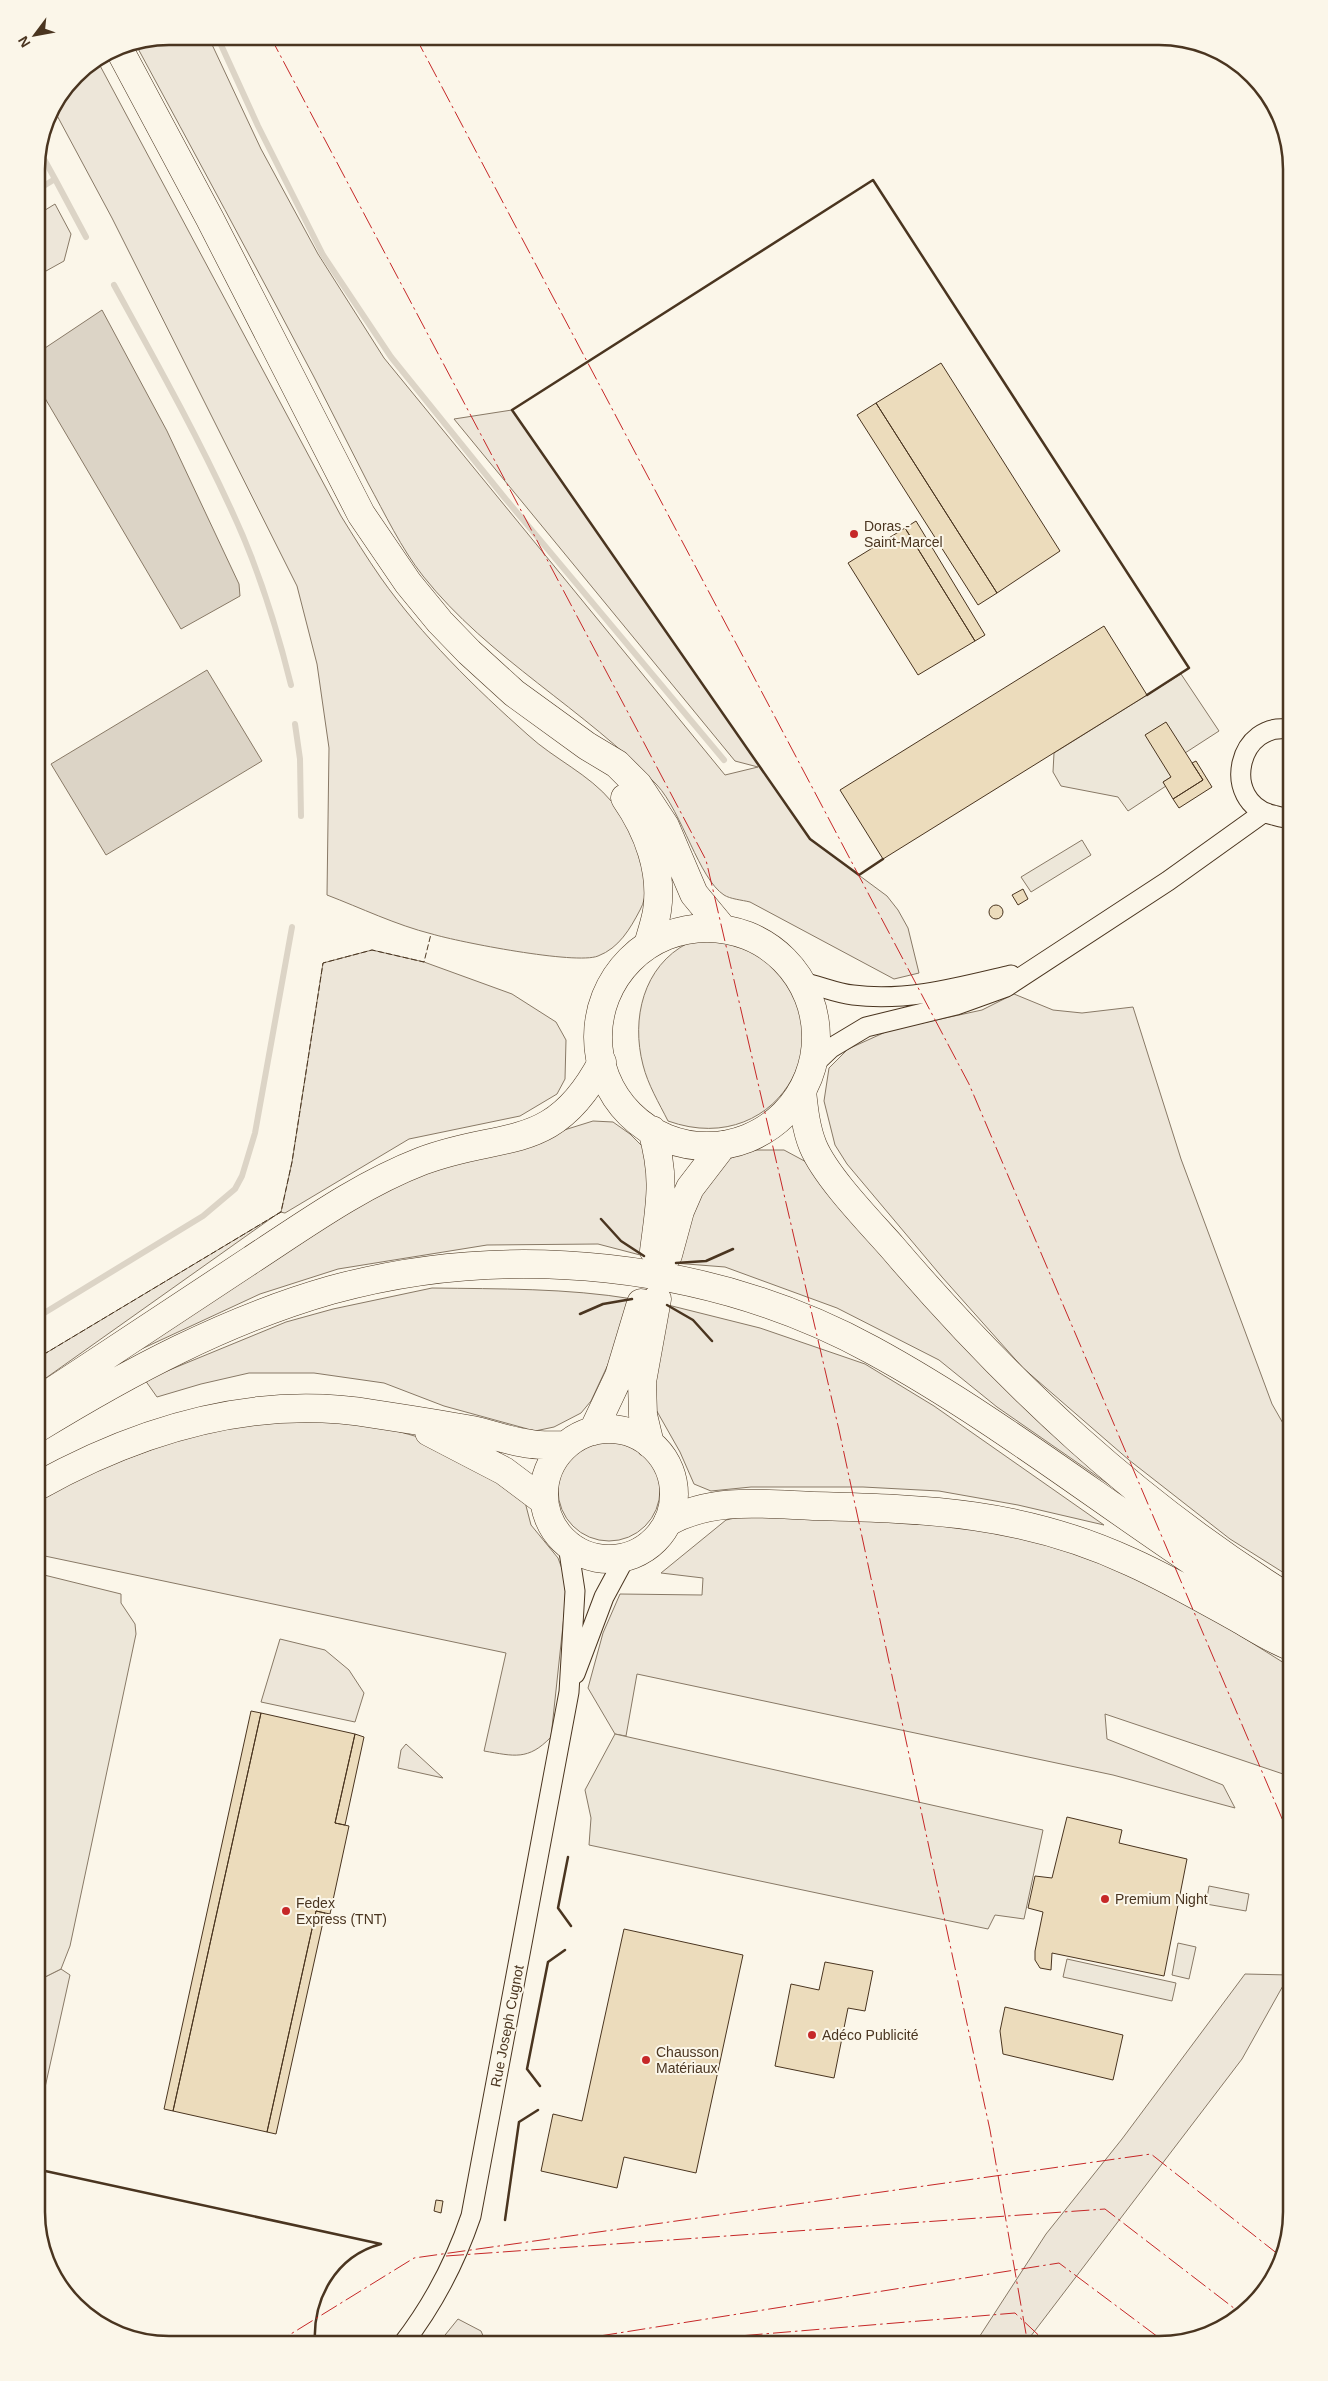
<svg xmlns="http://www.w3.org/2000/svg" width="1328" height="2381" font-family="Helvetica,sans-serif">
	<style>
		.green { fill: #ede6d9; stroke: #887966 }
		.parking { fill: #ede7d9; stroke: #887966 }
		.water { fill: #dcd4c6; stroke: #887966 }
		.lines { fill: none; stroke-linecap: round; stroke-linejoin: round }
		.stream { stroke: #dcd4c6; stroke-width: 6 }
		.building { fill: #ecdcbc; stroke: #4a3520 }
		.street-casing { stroke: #4a3520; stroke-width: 21 }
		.secondary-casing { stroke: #4a3520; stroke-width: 29 }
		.primary-casing { stroke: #4a3520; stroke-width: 29 }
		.street { stroke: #fbf6e9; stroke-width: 19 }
		.secondary { stroke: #fbf6e9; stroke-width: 28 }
		.primary { stroke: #fbf6e9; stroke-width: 28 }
		.fence { stroke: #4a3520; stroke-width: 1; stroke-dasharray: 6 2.5; stroke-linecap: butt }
		.wall { stroke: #4a3520; stroke-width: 2.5 }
		.power { stroke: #c62828; stroke-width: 1; stroke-dasharray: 18 4 2.5 4; stroke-linecap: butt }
		.poi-dot { fill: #c62828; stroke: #fbf6e9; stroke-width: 2 }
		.labels { text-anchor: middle; stroke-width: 4; stroke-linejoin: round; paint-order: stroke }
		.poi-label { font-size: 14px; fill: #4a3520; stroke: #fbf6e9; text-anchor: start }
		.street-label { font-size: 14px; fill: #4a3520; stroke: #fbf6e9 }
		.rim { fill: none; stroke: #4a3520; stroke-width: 2.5 }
	</style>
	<rect width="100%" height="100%" fill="#fbf6e9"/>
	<path class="green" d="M 169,36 L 208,36 L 261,149 L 318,254 L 384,358 L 725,775 L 758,767 L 735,761 L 454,419 L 512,410 L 810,839 L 887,896 L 898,910 L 908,928 L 919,973 L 894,979 L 750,902 C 742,900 730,899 724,895 C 699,879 682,812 657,785 C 585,709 489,659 423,576 C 401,548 385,514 368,483 C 350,448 332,412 314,377 C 255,265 195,154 135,43 Z
		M 97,60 L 341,516 C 354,537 367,558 381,578 C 422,636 475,688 528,735 C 554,759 589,774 612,802 C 631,826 657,881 640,910 C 630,929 619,948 598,956 C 576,965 459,942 432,934 C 396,925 361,908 327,895 L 329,748 L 317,664 L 297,586 L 112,218 L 53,108 L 75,75 Z
		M 55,204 L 71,234 L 64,261 L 37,276 L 37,215 Z
		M 711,938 C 729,942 748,945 764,957 C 852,1022 783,1162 668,1121 C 659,1103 648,1085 643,1065 C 631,1019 643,966 688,943 C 695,940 704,940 711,938 Z
		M 372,950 L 424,962 L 512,994 L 556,1022 L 566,1040 L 565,1079 L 557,1094 L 520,1116 L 409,1139 L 285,1213 L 280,1212 L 36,1385 L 36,1359 L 281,1212 L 292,1162 L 323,963 Z
		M 1014,994 L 1053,1010 L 1082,1013 L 1133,1007 L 1181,1159 L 1272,1404 L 1292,1439 L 1292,1578 L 1230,1539 L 1129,1460 L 1023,1368 L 942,1277 L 847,1164 L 835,1145 L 824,1101 L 829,1068 L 848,1049 L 890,1030 L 982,1010 Z
		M 593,1121 L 613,1122 L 630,1134 L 647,1151 L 653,1176 L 644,1256 L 598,1244 L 487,1245 L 338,1269 L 260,1294 L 135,1352 L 175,1321 L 395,1183 Z
		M 749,1150 L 784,1150 L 810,1164 L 1147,1511 L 997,1407 L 939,1360 L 837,1308 L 725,1267 L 674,1263 L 711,1167 Z
		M 432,1288 C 499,1289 567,1288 633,1299 L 611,1358 L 591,1401 L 581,1413 L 554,1427 L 535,1431 L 444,1406 L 384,1383 L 314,1373 L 249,1373 L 201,1384 L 157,1397 L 145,1380 L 286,1322 L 333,1309 Z
		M 664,1304 L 760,1328 L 865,1364 L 934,1406 L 1104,1525 L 1018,1505 L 939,1491 L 863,1487 L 751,1487 L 711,1491 L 694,1484 L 680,1452 L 650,1399 Z
		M 300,1415 L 368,1423 L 429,1440 L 469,1461 L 525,1502 L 531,1525 L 558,1558 L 564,1574 L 566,1597 L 551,1737 C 528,1761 514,1756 484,1751 L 506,1653 L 40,1555 L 36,1557 L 36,1499 L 65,1482 L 203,1430 Z
		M558 1490a51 51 0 1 1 102 0a51 51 0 1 1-102 0Z
		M 753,1514 L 911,1516 L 1041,1537 L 1150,1579 L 1292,1668 L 1292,1777 L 1105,1714 L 1107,1739 L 1223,1785 L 1235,1808 L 1113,1775 L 637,1674 L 626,1736 L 615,1734 L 588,1688 L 603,1633 L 620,1594 L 702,1595 L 703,1578 L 661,1573 L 726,1520 Z
		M 280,1639 L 325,1650 L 349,1670 L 364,1693 L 355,1722 L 261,1702 Z
		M 406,1744 L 443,1778 L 398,1768 L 401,1750 Z
		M 61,1969 L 70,1975 L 36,2128 L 36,1979 L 45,1977 Z
		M 1292,1971 L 1292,1976 L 1289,1975 L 1242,2059 L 1024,2345 L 974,2345 L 1046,2234 L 1122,2139 L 1245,1974 L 1289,1975 Z
		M 458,2319 L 481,2331 L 487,2345 L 437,2345 Z"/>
	<path class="parking" d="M 1181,674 L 1219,731 L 1185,753 L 1171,777 L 1163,782 L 1166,786 L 1128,811 L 1118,797 L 1061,786 L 1053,772 L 1054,753 Z
		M 1082,840 L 1091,855 L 1031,892 L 1021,877 Z
		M 36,1573 L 121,1594 L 121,1603 L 135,1624 L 136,1634 L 70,1946 L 61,1969 L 45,1977 L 36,1979 Z
		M 615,1734 L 1043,1830 L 1024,1919 L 995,1915 L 988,1929 L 589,1845 L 591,1818 L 585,1790 Z
		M 1209,1886 L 1249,1894 L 1246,1911 L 1206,1904 Z
		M 1178,1943 L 1196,1947 L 1189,1979 L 1172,1975 Z
		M 1067,1959 L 1176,1983 L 1172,2001 L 1063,1977 Z"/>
	<path class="water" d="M 102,310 L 167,431 L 239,584 L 240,596 L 181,629 L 36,383 L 36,354 Z
		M 207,670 L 262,761 L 106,855 L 51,764 Z"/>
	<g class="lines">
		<path class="stream" d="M 217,36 L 258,126 L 323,255 L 391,357 L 504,497 L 724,760
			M 55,179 L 86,237
			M 37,190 L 55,179 L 39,150
			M 114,285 C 154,358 195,431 230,507 C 257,564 276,624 291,685
			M 295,724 L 300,759 L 301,816
			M 36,1318 L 203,1216 L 235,1189 L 242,1176 L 255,1133 L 292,927"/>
	</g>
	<path class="building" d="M 941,363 L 1060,551 L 997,593 L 876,403 Z
		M 876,403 L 997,593 L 978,605 L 857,415 Z
		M 916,521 L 985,635 L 975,641 L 905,528 Z
		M 905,528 L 975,641 L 918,675 L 848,563 Z
		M 1104,626 L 1147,695 L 883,859 L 840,790 Z
		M 1166,722 L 1203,780 L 1173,799 L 1163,782 L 1171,777 L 1145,735 Z
		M 1196,761 L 1212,787 L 1179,808 L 1173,799 L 1203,780 L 1192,763 Z
		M 1023,889 L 1028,899 L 1018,905 L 1012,895 Z
		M989 912a7 7 0 1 1 14 0a7 7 0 1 1-14 0Z
		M 251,1711 L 261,1713 L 173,2111 L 164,2109 Z
		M 261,1713 L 355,1734 L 335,1823 L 349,1826 L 330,1914 L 316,1911 L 267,2132 L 173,2111 Z
		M 355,1734 L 364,1737 L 345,1825 L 335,1823 Z
		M 1067,1817 L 1122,1830 L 1119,1843 L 1187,1859 L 1164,1976 L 1052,1953 L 1051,1970 L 1040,1968 L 1035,1960 L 1035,1951 L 1043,1912 L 1028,1908 L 1035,1876 L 1052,1878 Z
		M 316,1911 L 325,1913 L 276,2134 L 267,2132 Z
		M 624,1929 L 743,1955 L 696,2173 L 624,2157 L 617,2188 L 541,2171 L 553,2114 L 582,2121 Z
		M 825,1962 L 873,1971 L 865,2011 L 848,2008 L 834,2078 L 775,2066 L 791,1984 L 819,1990 Z
		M 1005,2007 L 1123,2035 L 1113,2080 L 1003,2054 L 1000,2031 Z
		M 436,2200 L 443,2201 L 441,2213 L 434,2211 Z"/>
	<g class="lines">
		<g class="street-casing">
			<path id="street" d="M 1292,817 C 1285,819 1280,817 1273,815 C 1219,802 1238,718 1292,730
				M 801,982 C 818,985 835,993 853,995 C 906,1002 960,987 1011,975
				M 812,1066 L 831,1048 L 866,1027 L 956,1005 L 1006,987 L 1168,881 L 1263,813
				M 575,1674 L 604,1597 L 625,1558
				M 402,2345 C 433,2305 455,2263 471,2216 L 569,1692 L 575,1591 L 568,1545"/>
		</g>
		<g class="secondary-casing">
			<path id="secondary" d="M 118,47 L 210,219 L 361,514 L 408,583 L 440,622 L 469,652 L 514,693 L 587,746 L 617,764 L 638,785 L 665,826 L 694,894 L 723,929
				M 625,798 C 648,831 663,871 657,911 C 655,923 651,934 648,945
				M598 1037a109 109 0 1 1 218 0a109 109 0 1 1-218 0Z
				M 652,1130 C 666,1179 660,1203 654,1251
				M 668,1255 L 680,1211 L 690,1188 L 723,1145
				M544 1494a65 65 0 1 1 130 0a65 65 0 1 1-130 0Z
				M 593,1431 L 619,1376 L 641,1303
				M 429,1432 L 504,1471 L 544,1501
				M 650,1444 L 643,1415 L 642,1382 L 657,1299
				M 36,1487 C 140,1429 255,1394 374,1414 C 407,1419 439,1424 472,1430 C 491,1434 511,1442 531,1444 C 542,1446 554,1445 565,1445"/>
		</g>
		<g class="primary-casing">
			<path id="primary" d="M 802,1091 C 804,1110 806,1129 813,1146 C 826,1177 869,1221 892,1247 C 1010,1385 1137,1504 1292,1600
				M 36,1402 C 108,1354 180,1307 251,1260 C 306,1224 360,1185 422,1161 C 503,1130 553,1155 602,1062
				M 36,1429 C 129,1372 226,1320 331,1290 C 508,1241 711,1262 872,1350 C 1019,1430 1147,1540 1292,1624
				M 668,1522 C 713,1497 764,1504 813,1506 C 929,1509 1023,1512 1131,1562 C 1169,1579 1205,1600 1241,1620 C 1258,1630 1274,1640 1292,1647"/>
		</g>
		<use href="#street" class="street"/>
		<use href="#secondary" class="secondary"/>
		<use href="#primary" class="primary"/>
		<path class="fence" d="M 36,1359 L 281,1212 L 292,1162 L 323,963 L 372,950 L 424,962 L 431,934"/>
		<path class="wall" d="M 883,859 L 859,875 L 810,839 L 512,410 L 873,180 L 1189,668 L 1147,695
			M 601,1219 L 621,1241 L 644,1256
			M 676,1263 L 706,1261 L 733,1249
			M 667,1305 L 693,1320 L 712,1341
			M 580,1314 L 603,1304 L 632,1299
			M 568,1857 L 558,1908 L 571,1926
			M 540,2086 L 527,2069 L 548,1962 L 565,1950
			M 36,2169 L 381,2244 C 336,2256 312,2299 315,2345
			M 505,2220 L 519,2122 L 538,2110"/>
		<path class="power" d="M 270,36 L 706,860 L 839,1430 L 990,2130 L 1028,2345
			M 415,36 L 969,1084 L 1292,1842
			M 446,2256 L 1105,2209 L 1239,2312
			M 273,2345 L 414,2258 L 1151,2154 L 1279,2255
			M 543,2345 L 1059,2263 L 1166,2343
			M 631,2345 L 1015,2313 L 1049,2345"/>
	</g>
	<g class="poi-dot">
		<circle cx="854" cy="534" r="5"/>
		<circle cx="1105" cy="1899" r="5"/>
		<circle cx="286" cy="1911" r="5"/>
		<circle cx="812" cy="2035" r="5"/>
		<circle cx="646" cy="2060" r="5"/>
	</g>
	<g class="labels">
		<g class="poi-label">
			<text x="864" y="531">Doras -<tspan x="864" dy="16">Saint-Marcel</tspan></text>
			<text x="1115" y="1904">Premium Night</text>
			<text x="296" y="1908">Fedex<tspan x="296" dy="16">Express (TNT)</tspan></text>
			<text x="822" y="2040">Adéco Publicité</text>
			<text x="656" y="2057">Chausson<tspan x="656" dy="16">Matériaux</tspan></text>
		</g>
		<g class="street-label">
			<text transform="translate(507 2026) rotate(-79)" y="5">Rue Joseph Cugnot</text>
		</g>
	</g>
	<path d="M0 0H1328V2381H0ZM169 45H1159A124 124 0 0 1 1283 169V2212A124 124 0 0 1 1159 2336H169A124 124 0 0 1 45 2212V169A124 124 0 0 1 169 45Z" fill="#fbf6e9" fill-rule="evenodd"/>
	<path class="rim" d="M169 45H1159A124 124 0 0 1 1283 169V2212A124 124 0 0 1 1159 2336H169A124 124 0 0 1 45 2212V169A124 124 0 0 1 169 45Z"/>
	<g transform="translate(35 35) rotate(238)" stroke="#fbf6e9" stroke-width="4" paint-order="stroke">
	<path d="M0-4L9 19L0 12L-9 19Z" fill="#4a3520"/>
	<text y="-8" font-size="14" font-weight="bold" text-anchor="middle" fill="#4a3520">N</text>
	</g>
</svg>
